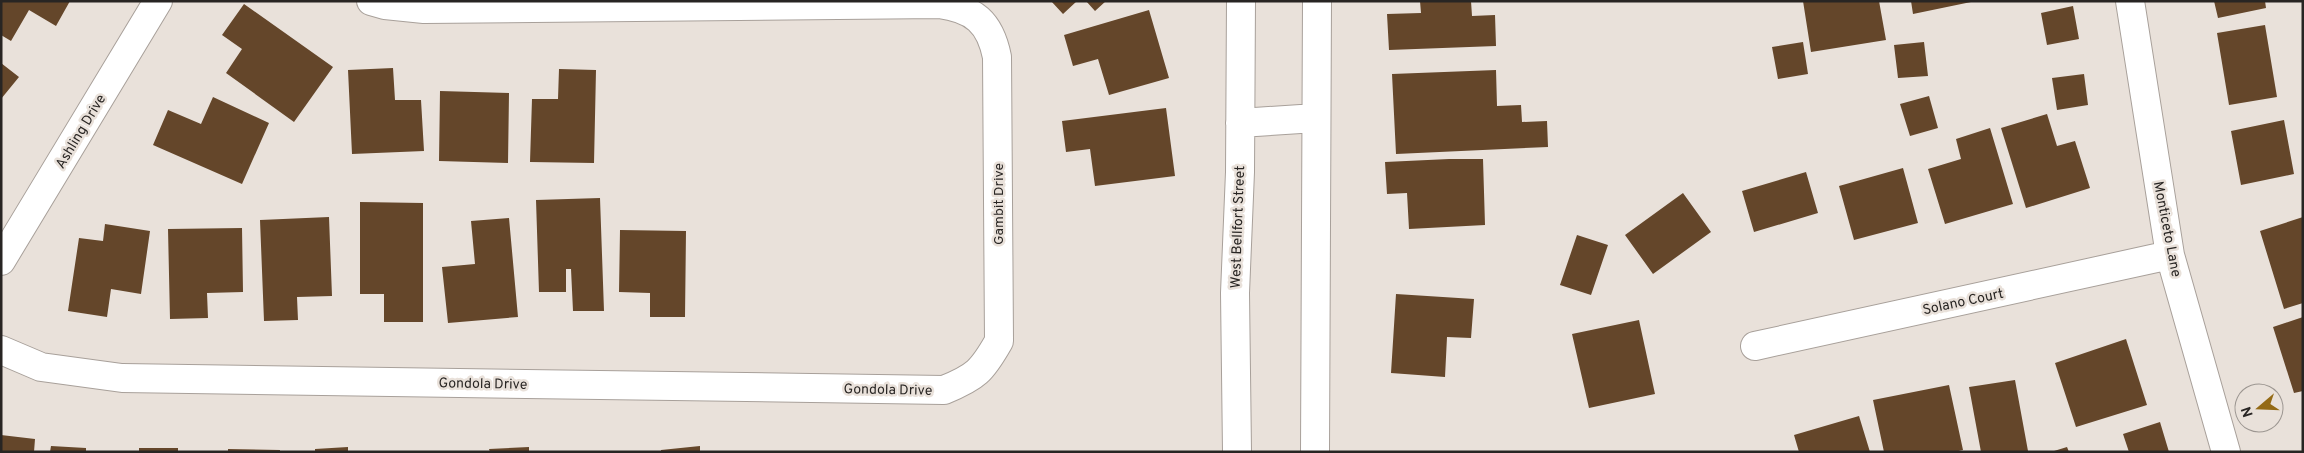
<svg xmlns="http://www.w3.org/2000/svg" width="2304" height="453" font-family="Overpass,sans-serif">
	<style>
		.building { fill: #64462a }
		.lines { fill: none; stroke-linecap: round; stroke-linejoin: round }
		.street-casing { stroke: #a8a09a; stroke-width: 30 }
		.secondary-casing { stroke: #a8a09a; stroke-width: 30 }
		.street { stroke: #fff; stroke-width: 28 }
		.secondary { stroke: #fff; stroke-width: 28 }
		.labels { text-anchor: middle; stroke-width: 5; stroke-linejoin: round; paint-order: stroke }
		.street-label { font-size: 14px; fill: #282523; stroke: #e9e1da }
	</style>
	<rect width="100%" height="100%" fill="#e9e1da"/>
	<path class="building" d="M 1,1 L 70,1 L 56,26 L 29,10 L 11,41 L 1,35 Z
		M 1051,1 L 1077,1 L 1063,14 Z
		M 1086,1 L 1106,1 L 1095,11 Z
		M 1420,1 L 1471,1 L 1472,16 L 1495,15 L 1496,46 L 1389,50 L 1387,14 L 1421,13 Z
		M 1803,1 L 1879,1 L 1886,40 L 1811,52 Z
		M 1911,1 L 1971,1 L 1971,2 L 1913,14 Z
		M 2214,1 L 2265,1 L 2266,8 L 2218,18 Z
		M 244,4 L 333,67 L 294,122 L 226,73 L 242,49 L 222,35 Z
		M 2073,6 L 2079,39 L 2047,45 L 2041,13 Z
		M 1149,10 L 1169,78 L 1109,95 L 1098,59 L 1073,66 L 1064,35 Z
		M 2265,25 L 2277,97 L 2229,105 L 2217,33 Z
		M 1803,42 L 1808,74 L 1778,79 L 1772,47 Z
		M 1924,42 L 1928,76 L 1898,78 L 1894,45 Z
		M 1,63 L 19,77 L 1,99 Z
		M 393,68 L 395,100 L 421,100 L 424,151 L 352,154 L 348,70 Z
		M 559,69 L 596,70 L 594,163 L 530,162 L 532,99 L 558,99 Z
		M 1496,70 L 1497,106 L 1521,105 L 1522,122 L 1547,121 L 1548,147 L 1396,154 L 1392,74 Z
		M 2084,74 L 2088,105 L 2057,110 L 2052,78 Z
		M 440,91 L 509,93 L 508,163 L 439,161 Z
		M 1929,96 L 1938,128 L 1910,136 L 1900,104 Z
		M 213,97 L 269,123 L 242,184 L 153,145 L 168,110 L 201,124 Z
		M 1166,108 L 1175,176 L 1095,186 L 1090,149 L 1066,152 L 1062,121 Z
		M 2047,114 L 2057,146 L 2075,141 L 2090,188 L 2026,208 L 2001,128 Z
		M 2284,120 L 2294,174 L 2241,185 L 2231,131 Z
		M 1990,128 L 2013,204 L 1945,224 L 1928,169 L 1961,159 L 1956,139 Z
		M 1449,159 L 1483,159 L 1485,225 L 1409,229 L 1407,193 L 1387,194 L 1385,162 Z
		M 1903,168 L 1918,223 L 1854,240 L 1839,186 Z
		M 1806,172 L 1818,213 L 1754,232 L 1742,191 Z
		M 1683,193 L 1711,232 L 1653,274 L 1625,235 Z
		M 600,198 L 604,311 L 573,311 L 571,269 L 566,269 L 566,292 L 539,292 L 536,200 Z
		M 360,202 L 423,203 L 423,322 L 384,322 L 384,294 L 360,294 Z
		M 329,217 L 332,296 L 297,297 L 298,320 L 264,321 L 260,220 Z
		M 2303,217 L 2303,303 L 2284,309 L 2260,231 Z
		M 509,218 L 518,317 L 448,323 L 442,267 L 475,264 L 471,221 Z
		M 105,224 L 150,231 L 141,294 L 111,289 L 107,317 L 68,311 L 79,238 L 103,241 Z
		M 242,228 L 243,292 L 207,293 L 208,318 L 170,319 L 168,229 Z
		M 620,230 L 686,231 L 685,317 L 650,317 L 650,293 L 619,292 Z
		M 1577,235 L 1608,245 L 1591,295 L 1560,285 Z
		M 1396,294 L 1474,299 L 1471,338 L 1447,337 L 1445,377 L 1391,373 Z
		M 2303,317 L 2303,391 L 2294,393 L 2273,327 Z
		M 1639,320 L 1655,394 L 1589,408 L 1572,334 Z
		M 2126,339 L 2147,405 L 2076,427 L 2055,363 Z
		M 2015,380 L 2028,451 L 1981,452 L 1969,387 Z
		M 1949,385 L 1963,450 L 1954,452 L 1884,452 L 1873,400 Z
		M 1859,416 L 1870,452 L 1799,452 L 1794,435 Z
		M 2160,422 L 2169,452 L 2129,452 L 2123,434 Z
		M 1,435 L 35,439 L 34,452 L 1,452 Z
		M 51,446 L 86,448 L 86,452 L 50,452 Z
		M 700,446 L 700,452 L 661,452 L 661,450 Z
		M 348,447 L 348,452 L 315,452 L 315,449 Z
		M 529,447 L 529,452 L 490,452 L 489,449 Z
		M 2067,447 L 2069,452 L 2054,452 L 2054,451 Z
		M 139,448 L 178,448 L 178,452 L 139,452 Z
		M 228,449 L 280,450 L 280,452 L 228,452 Z"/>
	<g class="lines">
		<g class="street-casing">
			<path id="street" d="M 2130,1 L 2170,255 L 2226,452
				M 1,261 L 158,1
				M 1755,346 L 2170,255
				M 1,350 L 41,367 L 122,378 L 944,390 C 976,377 982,371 999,341 L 997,57 C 990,22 974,9 939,4 L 424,9 L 385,5 L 371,1"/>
		</g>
		<g class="secondary-casing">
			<path id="secondary" d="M 1240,123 L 1316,118
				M 1237,452 L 1235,293 L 1240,172 L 1241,1
				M 1315,452 L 1317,1"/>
		</g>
		<use href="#street" class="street"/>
		<use href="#secondary" class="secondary"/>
	</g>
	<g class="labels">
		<g class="street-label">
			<text transform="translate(80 131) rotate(-59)" y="5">Ashling Drive</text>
			<text transform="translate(998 204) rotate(-90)" y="5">Gambit Drive</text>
			<text transform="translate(1237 227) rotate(-88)" y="5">West Bellfort Street</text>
			<text transform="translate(2168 229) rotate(79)" y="5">Monticeto Lane</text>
			<text transform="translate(1963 301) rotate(-12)" y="5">Solano Court</text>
			<text transform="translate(483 383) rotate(1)" y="5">Gondola Drive</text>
			<text transform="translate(888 389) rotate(1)" y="5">Gondola Drive</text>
		</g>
	</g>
	<rect width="2304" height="453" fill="none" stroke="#282523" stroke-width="5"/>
	<g transform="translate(2259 408) rotate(251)"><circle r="24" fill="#e9e1da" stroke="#9c9691"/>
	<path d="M0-4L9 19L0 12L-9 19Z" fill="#946a15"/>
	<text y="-8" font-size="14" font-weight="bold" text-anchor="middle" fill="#282523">N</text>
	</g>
</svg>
